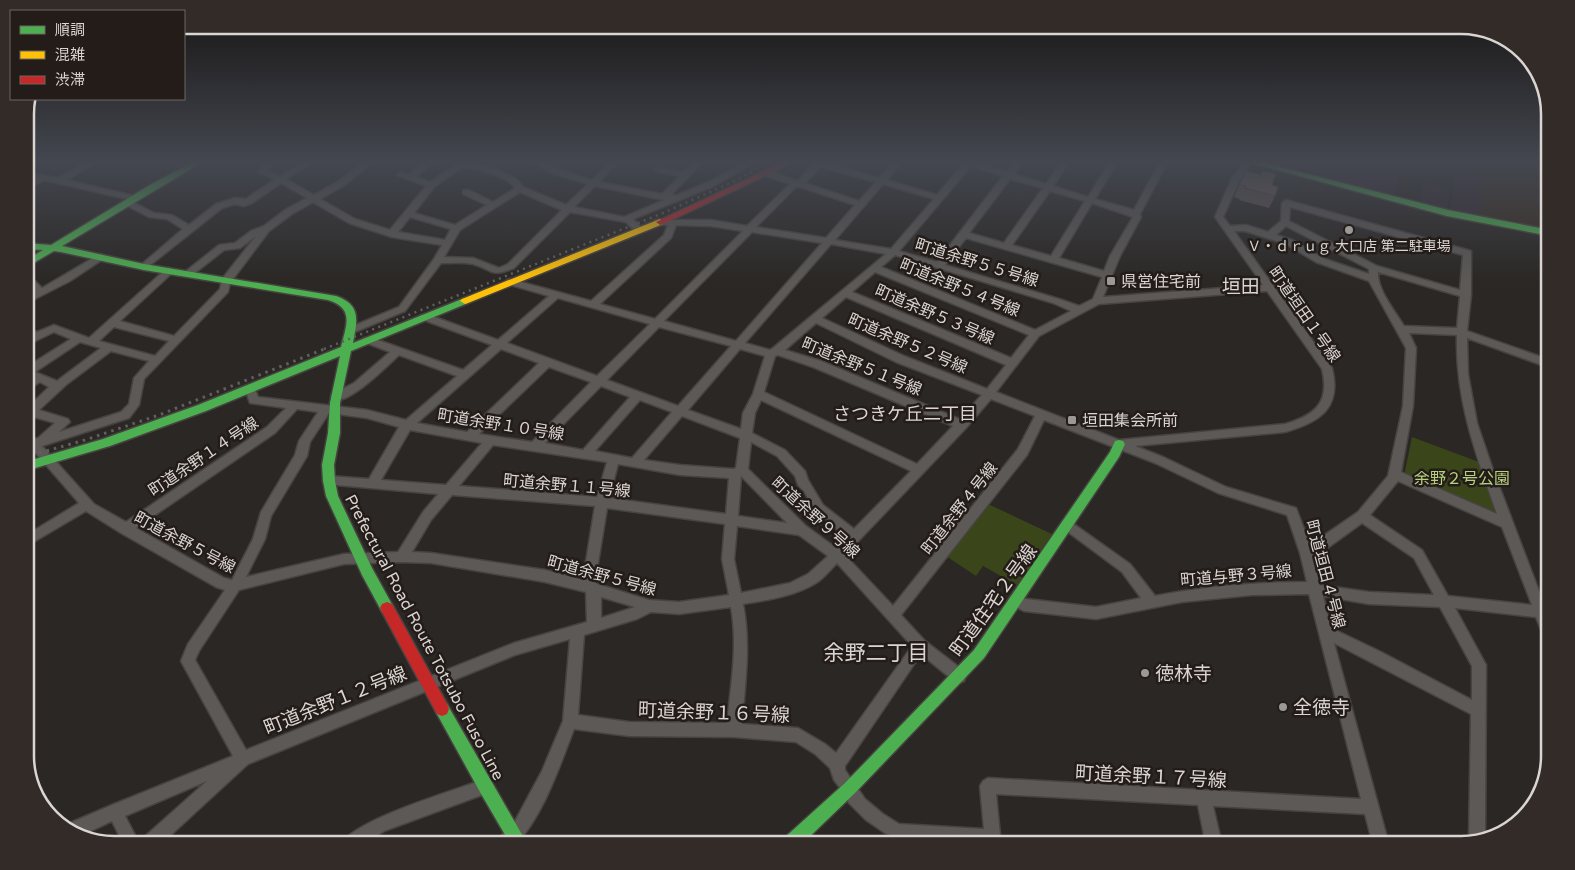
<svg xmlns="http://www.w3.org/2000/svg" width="1575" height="870" font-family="'Varela Round','Noto Sans JP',sans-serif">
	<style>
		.commercial { fill: #342a35 }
		.industrial { fill: #372b1f }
		.green { fill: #3a4519 }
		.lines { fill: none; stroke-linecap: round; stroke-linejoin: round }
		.street-casing { stroke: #474341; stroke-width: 3 }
		.fast-casing { stroke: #474341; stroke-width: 3 }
		.slow-casing { stroke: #474341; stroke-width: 3 }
		.jam-casing { stroke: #474341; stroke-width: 3 }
		.street { fill: #5c5956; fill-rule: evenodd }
		.fast { fill: #4caf50; fill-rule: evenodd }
		.slow { fill: #ffc107; fill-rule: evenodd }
		.jam { fill: #c62828; fill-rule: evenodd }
		.rail-far1 { stroke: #615f5e; stroke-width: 2.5; stroke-dasharray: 2 4.5; stroke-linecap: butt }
		.rail { stroke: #615f5e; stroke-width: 3; stroke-dasharray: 2.5 5; stroke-linecap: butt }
		.wall { fill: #5e534e }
		.building { fill: #6d605b; stroke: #4c4340 }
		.poi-dot { fill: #9c9895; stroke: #231c18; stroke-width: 2 }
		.labels { text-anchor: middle; stroke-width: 5; stroke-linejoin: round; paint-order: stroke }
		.far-poi-label { font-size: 14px; fill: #dad5d2; stroke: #231c18 }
		.street-label { font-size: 16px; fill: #dad5d2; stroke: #231c18 }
		.poi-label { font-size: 16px; fill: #dad5d2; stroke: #231c18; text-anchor: start }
		.park-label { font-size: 16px; fill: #b6d07f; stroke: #231c18 }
		.neighbourhood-label { font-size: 18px; fill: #dad5d2; stroke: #231c18 }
		.quarter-label { font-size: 19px; fill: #dad5d2; stroke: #231c18 }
		.near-street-label { font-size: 19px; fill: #dad5d2; stroke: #231c18 }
		.near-poi-label { font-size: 19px; fill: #dad5d2; stroke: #231c18; text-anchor: start }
		.near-neighbourhood-label { font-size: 21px; fill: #dad5d2; stroke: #231c18 }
		.rim { fill: none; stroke: #dad5d2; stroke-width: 2.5 }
	</style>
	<rect width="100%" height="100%" fill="#2a2724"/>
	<path class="commercial" d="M 1336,163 L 1402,164 L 1394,195 L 1328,179 Z
		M 1456,170 L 1483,176 L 1480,216 L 1450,209 Z
		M 1424,182 L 1450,189 L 1447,209 L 1420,202 Z"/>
	<path class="industrial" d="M 1429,163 L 1550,163 L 1550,228 L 1480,216 L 1483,176 Z"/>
	<path class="green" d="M 1412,437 L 1479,462 L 1497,513 L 1493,514 L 1408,476 L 1405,471 Z
		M 988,504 L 1052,534 L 1017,585 L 983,566 L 976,576 L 946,556 Z"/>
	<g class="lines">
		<g class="street-casing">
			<path id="street" d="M 86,163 L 95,163 L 67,180 L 135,196 L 135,200 L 127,199 L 154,213 L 172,215 L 189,225 L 216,204 L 235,198 L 246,199 L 275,179 L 259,173 L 258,171 L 263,166 L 259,163 L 271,163 L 272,165 L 267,170 L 280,176 L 303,163 L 312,163 L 286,179 L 314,195 L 337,182 L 363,163 L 372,163 L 343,186 L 320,199 L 355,219 L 390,230 L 426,186 L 397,175 L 401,172 L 408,175 L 424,163 L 433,163 L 416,177 L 430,182 L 455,165 L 458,165 L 462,167 L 434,187 L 414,213 L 455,225 L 487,205 L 463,194 L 463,190 L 469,190 L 493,202 L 515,188 C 509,176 476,170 463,167 L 462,165 L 465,163 C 481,165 516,172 523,187 L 566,205 L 588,184 L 551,173 L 534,163 L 544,163 L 557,169 L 592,180 L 609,163 L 617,163 L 599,182 L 662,194 L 680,176 L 654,171 L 654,167 L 684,172 L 694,163 L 702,163 L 672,194 L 675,196 L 708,182 L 744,163 L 754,163 L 714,186 L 633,219 L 642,228 L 642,232 L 636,232 L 626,222 L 570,212 L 514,268 C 490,278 494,270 473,264 C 463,262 451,263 441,263 L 405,311 L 350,334 L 345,331 L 346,329 L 399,307 L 434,259 L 442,245 L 392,237 L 349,223 L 313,202 L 292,214 L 269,231 L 230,283 L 228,292 L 144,379 L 139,405 L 129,418 L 42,446 L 94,504 L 126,522 L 267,427 L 286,408 L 250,403 L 245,389 L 246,386 L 254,386 L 258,397 L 367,410 L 406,420 L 457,376 L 399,355 C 387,366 349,405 332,400 L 331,397 L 332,394 L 354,383 L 390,352 L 364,342 L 363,340 L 364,338 L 372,338 L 463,370 L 492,345 L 421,319 L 420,317 L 421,315 L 429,315 L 498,340 L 549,296 L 507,284 L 507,280 L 510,279 L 591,301 L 664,235 L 668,225 L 655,224 L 655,220 L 711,220 L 747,226 L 790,184 L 763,175 L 762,173 L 766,170 L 798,181 L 814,163 L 826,163 L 879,178 L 893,163 L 901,163 L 887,180 L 937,195 L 964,163 L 976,163 L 1007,172 L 1014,163 L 1022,163 L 1014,174 L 1046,184 L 1061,163 L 1069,163 L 1053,186 L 1088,197 L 1109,163 L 1117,163 L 1095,199 L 1134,210 L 1159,163 L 1167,163 L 1140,214 L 1141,217 L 1120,256 L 1103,297 L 1263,285 L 1215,217 L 1232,178 L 1244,163 L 1252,163 L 1240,179 L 1223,217 L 1230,226 L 1246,225 L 1268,232 L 1281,221 L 1282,203 L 1286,200 L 1471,251 L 1471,295 L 1467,331 L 1550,360 L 1550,368 L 1467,338 L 1468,374 L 1477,423 L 1493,470 L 1545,607 L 1550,607 L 1550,642 L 1545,640 L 1536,617 L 1455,608 L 1486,665 L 1485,839 L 1470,843 L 1469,841 L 1471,714 L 1334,643 L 1389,845 L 1373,845 L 1365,814 L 1213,806 L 1222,845 L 1206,845 L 1198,805 L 996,794 L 1001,845 L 904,841 L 885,833 L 866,820 L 849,803 L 844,793 L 834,780 L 830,768 L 815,754 L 796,742 L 734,737 L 629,736 L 574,729 C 560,765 543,817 515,845 L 496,845 L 498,839 L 514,823 L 542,771 L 563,721 L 570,639 L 515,655 L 248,764 L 160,845 L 140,845 L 142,839 L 207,781 L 125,816 L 140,845 L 124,845 L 112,821 C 93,829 79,842 63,826 L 112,805 L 233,756 L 181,661 L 188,644 L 225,590 L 216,587 L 121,533 L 86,511 L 25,547 L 25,536 L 79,503 L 33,450 L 25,448 L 25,435 L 34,439 L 38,438 L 55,423 L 34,417 L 29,426 L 25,427 L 26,409 L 49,387 L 40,382 L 25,391 L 25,382 L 31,378 L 25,376 L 25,368 L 71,339 L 54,332 L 25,346 L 25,338 L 29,336 L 25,334 L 25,326 L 37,332 L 54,325 L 89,338 L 166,269 L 169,268 L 174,271 L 172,273 L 120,321 L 174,336 L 220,289 L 222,279 L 256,236 L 240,248 L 224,250 L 191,276 L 185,276 L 185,272 L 219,245 L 235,243 L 251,231 L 264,226 L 285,210 L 307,198 L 281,183 L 252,203 L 244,206 L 235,204 L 222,208 L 144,270 L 139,267 L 141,265 L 183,229 L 167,219 L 149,217 L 124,204 L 123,202 L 127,199 L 44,180 L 25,190 L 25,183 L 35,178 L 25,177 L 25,172 L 58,178 ZM 971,166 L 1003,176 L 937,262 L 899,251 ZM 821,167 L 876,182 L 859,201 L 805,183 ZM 1010,179 L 1043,188 L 1004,243 L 969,233 ZM 883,184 L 934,199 L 891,249 L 835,240 ZM 595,186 L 664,200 L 667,199 L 624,217 L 574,207 ZM 796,187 L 800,187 L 855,205 L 826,238 L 756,227 ZM 1050,191 L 1085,201 L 1051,256 L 1012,245 ZM 520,192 L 562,210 L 508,264 L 499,268 L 473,258 L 444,257 L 460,230 ZM 1092,203 L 1133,217 L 1110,256 L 1104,271 L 1059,258 ZM 1290,207 L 1463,255 L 1460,290 L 1377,266 L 1289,221 ZM 410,217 L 451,229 L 445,240 L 398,232 ZM 676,225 L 711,226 L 743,231 L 655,319 L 600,304 L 671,238 ZM 1286,226 L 1369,269 L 1369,274 L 1322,258 L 1292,240 L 1276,235 ZM 1234,231 L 1245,231 L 1286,244 L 1316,262 L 1369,281 L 1406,348 L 1403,406 L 1388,476 L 1358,512 L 1310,545 L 1296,508 L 1226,487 L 1163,457 L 1135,446 L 1285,432 C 1320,422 1342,408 1332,368 ZM 752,232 L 822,243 L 736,341 L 664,321 ZM 966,238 L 1102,277 L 1093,299 L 1079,306 L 1059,299 L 945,265 ZM 831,244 L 886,254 L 773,348 L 770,350 L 745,343 ZM 895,255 L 1053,303 L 1071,311 L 1035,330 L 881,267 ZM 875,272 L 1029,335 L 1011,358 L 852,292 ZM 1378,272 L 1460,296 L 1457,328 L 1404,326 C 1395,311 1377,290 1378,272 ZM 1267,291 L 1322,369 C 1330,402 1316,415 1285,424 L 1119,440 L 996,392 L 1039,336 L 1099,304 ZM 846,297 L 1006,365 L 987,389 L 904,356 L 822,318 ZM 558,298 L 650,324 L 597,376 L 507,343 ZM 816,323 L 896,362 L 982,395 L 959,419 L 821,361 L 785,350 ZM 114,327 L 169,341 L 155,356 L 99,341 ZM 659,327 L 731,346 L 678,406 L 607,380 ZM 1409,333 L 1457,335 C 1455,399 1476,455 1497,514 L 1401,472 L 1413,406 L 1416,348 ZM 80,342 L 101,348 L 57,381 L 35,372 ZM 501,349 L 539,363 L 467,432 L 417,423 ZM 740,349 L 765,356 L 753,394 L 743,413 L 741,429 L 688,410 ZM 111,351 L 149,361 L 134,378 L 129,404 L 121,412 L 59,432 L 70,422 L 68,419 L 39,410 L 67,384 ZM 778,355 L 813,367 L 953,426 L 917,464 L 764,392 L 775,356 ZM 549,367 L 591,382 L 532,442 L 479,434 ZM 601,386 L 630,397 L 583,450 L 545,443 ZM 991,399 L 1035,416 L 1018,449 L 893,606 L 845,555 L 966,428 ZM 640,400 L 672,412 L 632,458 L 595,451 ZM 761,400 L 911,471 L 854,529 L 823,505 L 808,480 L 805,471 L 785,450 L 752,433 L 755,413 ZM 297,409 L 318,412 L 299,441 L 295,455 L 261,512 L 253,539 L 232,580 L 224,578 L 136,528 L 275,433 ZM 329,413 L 367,418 L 399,427 L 369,479 L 329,476 L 325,478 L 323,481 L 325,484 L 438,494 L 423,512 L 398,552 L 344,554 L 246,577 L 265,539 L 271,516 L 307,456 L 310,442 ZM 682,416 L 740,438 L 736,468 L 733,469 L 680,465 L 644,460 ZM 1044,420 L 1155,463 L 1218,493 L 1287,515 L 1300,553 L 1307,582 C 1256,582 1205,586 1155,596 L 1130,564 L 1068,520 L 1064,521 L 1062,525 L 1064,529 L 1122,572 L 1141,598 L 1096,607 L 1026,599 L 1016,594 L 1011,596 L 1009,600 L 1011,604 L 1024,611 L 1096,619 L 1182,602 L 1252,595 L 1309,594 L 1361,799 L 988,778 L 983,781 L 980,786 L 984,829 L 899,824 L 883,814 L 865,799 L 845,770 L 845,766 L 921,654 L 954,681 L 959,683 L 964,681 L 966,676 L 964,671 L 925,641 L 901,615 L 1027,455 ZM 410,430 L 482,443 L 446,485 L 381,480 ZM 751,442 L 777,456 L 795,476 L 798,485 L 804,491 L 815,511 L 846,537 L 836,548 L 806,526 L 748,469 ZM 493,445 L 607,462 L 597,497 L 459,486 ZM 618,464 L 680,475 L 729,478 L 726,514 L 609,498 ZM 741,476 L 787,523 L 738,516 ZM 1398,481 L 1502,527 L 1532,605 L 1448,596 L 1422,550 L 1370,515 ZM 452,495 L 595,506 L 583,580 L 545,570 L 431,553 L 412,552 L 431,520 ZM 607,508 L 725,524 L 722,559 L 729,595 L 679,602 L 649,600 L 597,584 L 595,581 ZM 1362,523 L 1414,558 L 1434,595 L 1369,592 L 1320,585 L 1313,556 L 1326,549 ZM 737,526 L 799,535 L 828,556 L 808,574 L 790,583 L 741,593 L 734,559 ZM 402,562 L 431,563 L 545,582 L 586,592 L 587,622 L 514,643 L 246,750 L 195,660 L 199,651 L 239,590 L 344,564 ZM 837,563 L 912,646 L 836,753 L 825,744 L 798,728 L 742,724 C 745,683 751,644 743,604 C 768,600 795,596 816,583 C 824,578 830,570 837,563 ZM 1323,596 L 1369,604 L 1440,607 L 1472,666 L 1472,700 L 1381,652 L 1331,628 ZM 601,597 L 635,607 L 601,618 ZM 731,607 C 738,646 731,684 727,723 L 629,722 L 578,715 L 584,635 L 637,619 L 651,612 L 679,614 Z
				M 100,254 L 103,255 L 103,259 L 70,281 L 25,304 L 25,297 L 35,292 L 25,282 L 25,273 L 28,274 L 42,288 Z
				M 485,779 L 490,782 L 493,787 L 490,792 L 384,831 L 363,845 L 341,845 C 352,820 456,790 485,779 Z"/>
		</g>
		<g class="fast-casing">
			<path id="fast" d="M 191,163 L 201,163 L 62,246 L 144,264 L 336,296 C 362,305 357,321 353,343 L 462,299 L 465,298 L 470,301 L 468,303 L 351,351 L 340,403 L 340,433 L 334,465 L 335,481 L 338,496 L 372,568 L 394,608 L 392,612 L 387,614 L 382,612 L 362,575 L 326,496 L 323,481 L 322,465 L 328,433 L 330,403 L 340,356 L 206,411 L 110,446 L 25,471 L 25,462 L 103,439 L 198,405 L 341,347 C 346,326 355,308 328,300 L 144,270 L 61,252 L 54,251 L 25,268 L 25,261 L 43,250 L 25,249 L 25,243 L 51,245 L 150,185 Z
				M 1252,163 L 1264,163 L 1448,210 L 1550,230 L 1550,236 L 1447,216 Z
				M 1119,440 L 1123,441 L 1125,444 L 1119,457 L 984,658 L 855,793 L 801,845 L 781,845 L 783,839 L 845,783 L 974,650 L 1110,452 L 1115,441 Z
				M 442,702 L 447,704 L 528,845 L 511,845 L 480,792 L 437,714 L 435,709 L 437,704 Z"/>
		</g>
		<g class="slow-casing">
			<path id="slow" d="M 660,219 L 664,222 L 663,224 L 468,303 L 465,304 L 460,301 L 462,299 Z"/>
		</g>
		<g class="jam-casing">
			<path id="jam" d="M 782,163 L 792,163 L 663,224 L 660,225 L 656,222 Z
				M 1548,230 L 1550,231 L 1550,354 L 1545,350 L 1543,233 Z
				M 387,602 L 392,604 L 447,704 L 449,709 L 447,714 L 442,716 L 437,714 L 380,608 L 382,604 Z"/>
		</g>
		<use href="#street" class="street"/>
		<use href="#fast" class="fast"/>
		<use href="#slow" class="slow"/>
		<use href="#jam" class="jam"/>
		<path class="rail-far1" d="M 324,349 L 663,213 L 737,180 L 769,163"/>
		<path class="rail" d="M 25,457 L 85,440 L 159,415 L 327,348"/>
	</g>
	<path class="wall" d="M 1246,171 L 1272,185 L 1275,196 L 1269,208 L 1239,200 L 1240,199 L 1234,197 Z"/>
	<path class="building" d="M 1246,171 L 1261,175 L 1263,171 L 1276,174 L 1272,185 L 1278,187 L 1275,196 L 1245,188 L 1246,186 L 1239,185 Z"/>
	<linearGradient id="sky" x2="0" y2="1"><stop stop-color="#171514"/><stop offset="0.57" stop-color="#444750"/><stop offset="1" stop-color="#444750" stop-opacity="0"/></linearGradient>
	<rect width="1575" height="284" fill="url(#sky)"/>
	<g class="poi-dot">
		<circle cx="1349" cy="230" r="5"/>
		<rect x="1106" y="276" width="10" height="10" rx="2.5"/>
		<rect x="1067" y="415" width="10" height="10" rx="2.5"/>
		<circle cx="1145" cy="673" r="5"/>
		<circle cx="1283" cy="707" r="5"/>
	</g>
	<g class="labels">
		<g class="far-poi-label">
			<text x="1349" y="251">Ｖ・ｄｒｕｇ 大口店 第二駐車場</text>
		</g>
		<g class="street-label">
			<text transform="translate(977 262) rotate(17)" y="6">町道余野５５号線</text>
			<text transform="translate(960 287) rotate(22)" y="6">町道余野５４号線</text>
			<text transform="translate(935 314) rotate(23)" y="6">町道余野５３号線</text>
			<text transform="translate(1305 314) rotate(55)" y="6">町道垣田１号線</text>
			<text transform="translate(908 343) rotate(23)" y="6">町道余野５２号線</text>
			<text transform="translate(862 366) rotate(22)" y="6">町道余野５１号線</text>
			<text transform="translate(501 424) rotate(9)" y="6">町道余野１０号線</text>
			<text transform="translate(203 456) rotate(-34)" y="6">町道余野１４号線</text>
			<text transform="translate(567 485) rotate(5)" y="6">町道余野１１号線</text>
			<text transform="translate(959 508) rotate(-52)" y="6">町道余野４号線</text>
			<text transform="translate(816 517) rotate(42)" y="6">町道余野９号線</text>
			<text transform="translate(185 542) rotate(28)" y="6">町道余野５号線</text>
			<text transform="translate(1326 574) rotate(75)" y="6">町道垣田４号線</text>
			<text transform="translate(602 575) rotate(15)" y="6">町道余野５号線</text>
			<text transform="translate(1236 575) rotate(-5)" y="6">町道与野３号線</text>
			<text transform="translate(425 637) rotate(62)" y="6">Prefectural Road Route Totsubo Fuso Line</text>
		</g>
		<g class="poi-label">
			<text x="1121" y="287">県営住宅前</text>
			<text x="1082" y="426">垣田集会所前</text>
		</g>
		<g class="park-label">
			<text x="1462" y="484">余野２号公園</text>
		</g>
		<g class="neighbourhood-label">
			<text x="905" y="420">さつきケ丘二丁目</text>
		</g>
		<g class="quarter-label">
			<text x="1241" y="293">垣田</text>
		</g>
		<g class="near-street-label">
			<text transform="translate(993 600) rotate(-54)" y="7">町道住宅２号線</text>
			<text transform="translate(335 700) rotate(-22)" y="7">町道余野１２号線</text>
			<text transform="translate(714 712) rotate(2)" y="7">町道余野１６号線</text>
			<text transform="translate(1151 776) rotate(3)" y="7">町道余野１７号線</text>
		</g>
		<g class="near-poi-label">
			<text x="1155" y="680">徳林寺</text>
			<text x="1293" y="714">全徳寺</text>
		</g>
		<g class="near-neighbourhood-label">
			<text x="876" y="660">余野二丁目</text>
		</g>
	</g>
	<path d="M0 0H1575V870H0ZM114 34H1461A80 80 0 0 1 1541 114V756A80 80 0 0 1 1461 836H114A80 80 0 0 1 34 756V114A80 80 0 0 1 114 34Z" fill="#322b27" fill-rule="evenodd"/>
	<path class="rim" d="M114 34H1461A80 80 0 0 1 1541 114V756A80 80 0 0 1 1461 836H114A80 80 0 0 1 34 756V114A80 80 0 0 1 114 34Z"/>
	<rect x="10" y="10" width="175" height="90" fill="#231c18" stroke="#6c6662"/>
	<rect x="20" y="26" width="25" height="8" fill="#4caf50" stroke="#6c6662"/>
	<text x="55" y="35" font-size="15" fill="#dad5d2">順調</text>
	<rect x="20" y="51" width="25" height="8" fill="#ffc107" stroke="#6c6662"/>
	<text x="55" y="60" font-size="15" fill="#dad5d2">混雑</text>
	<rect x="20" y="76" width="25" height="8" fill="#c62828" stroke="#6c6662"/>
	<text x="55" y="85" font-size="15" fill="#dad5d2">渋滞</text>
</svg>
